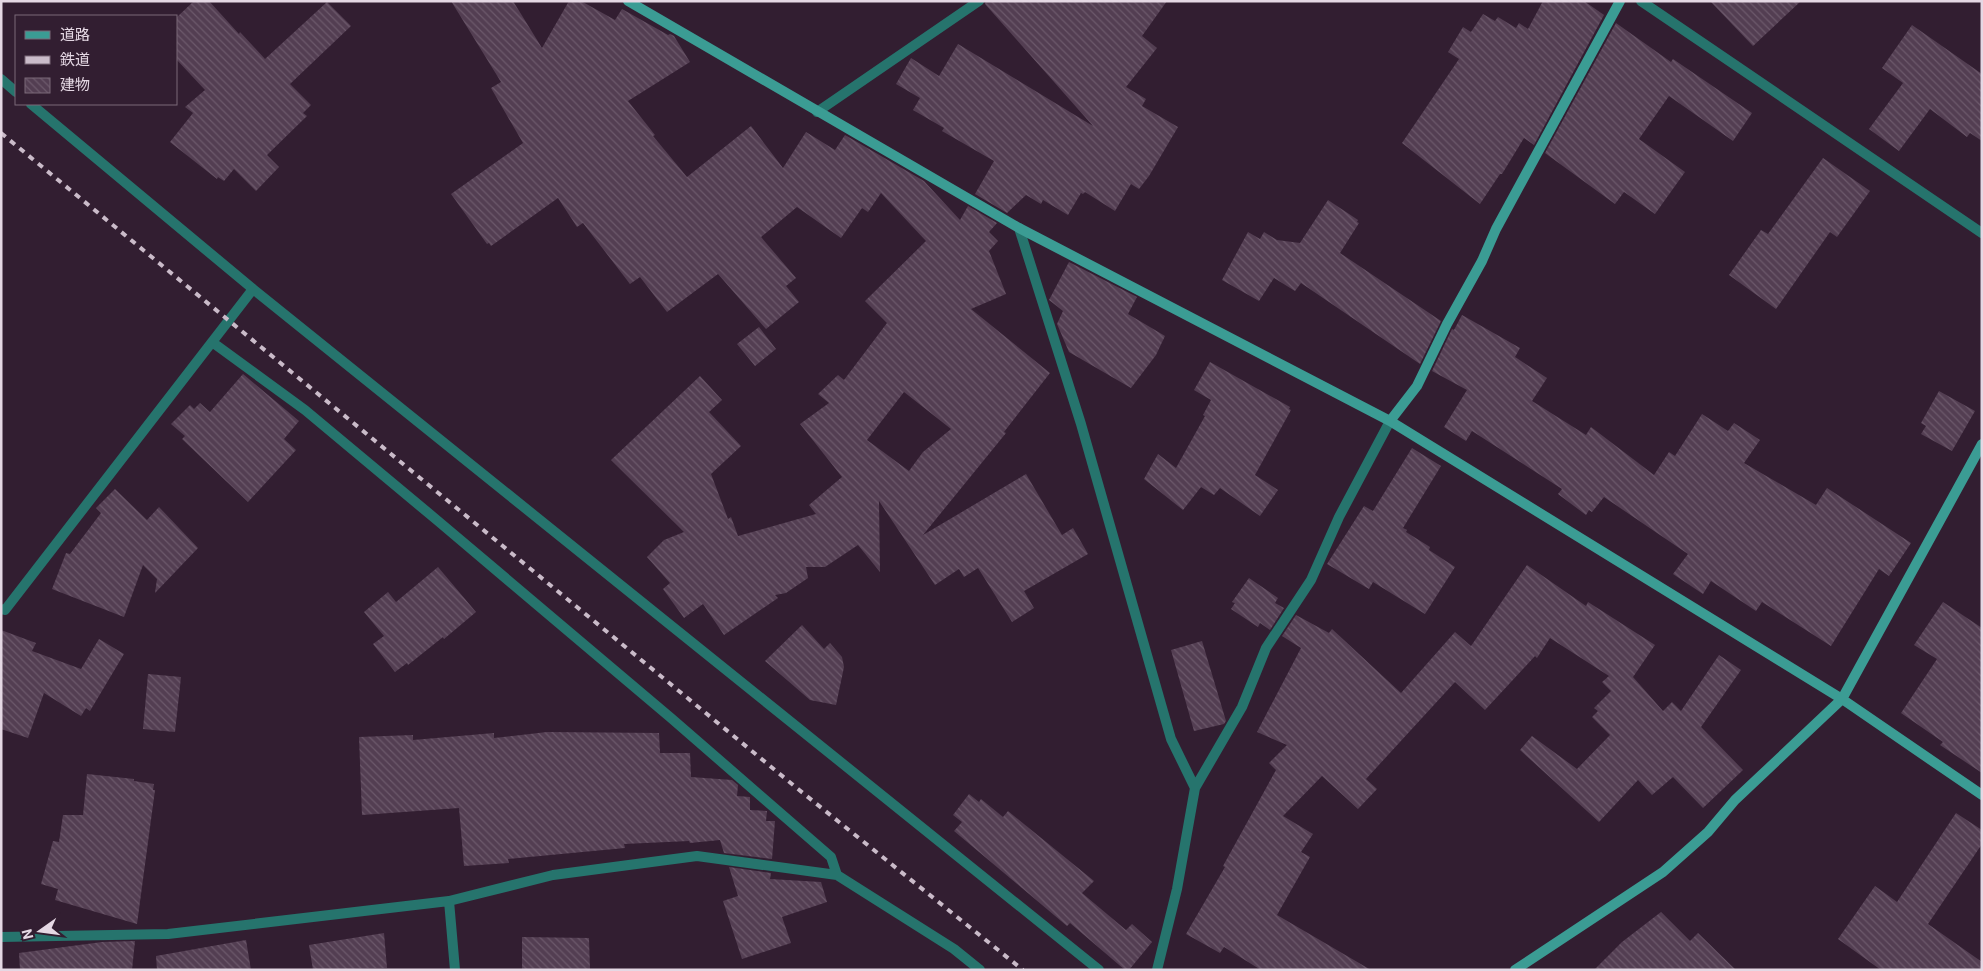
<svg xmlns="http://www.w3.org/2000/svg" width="1983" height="971" font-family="Roboto,'Noto Sans JP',sans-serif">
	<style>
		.building { fill: url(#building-back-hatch); fill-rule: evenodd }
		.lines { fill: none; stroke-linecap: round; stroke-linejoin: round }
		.street { stroke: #26746d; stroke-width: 10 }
		.secondary { stroke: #3b9c94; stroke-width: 10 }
		.rail { stroke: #cabbc9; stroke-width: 4; stroke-dasharray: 6 6; stroke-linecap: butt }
	</style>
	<defs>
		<pattern id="building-back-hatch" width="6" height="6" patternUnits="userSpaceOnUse" patternTransform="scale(1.25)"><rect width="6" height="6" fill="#533e52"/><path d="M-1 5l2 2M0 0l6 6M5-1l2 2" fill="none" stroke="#6c596b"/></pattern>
	</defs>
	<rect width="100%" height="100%" fill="#321e31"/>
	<path class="building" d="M 194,1 L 209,1 L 239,34 L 240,32 L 265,59 L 327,2 L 351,26 L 290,84 L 311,105 L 303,113 L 307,116 L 267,155 L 279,167 L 256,191 L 234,169 L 224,181 L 218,177 L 217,179 L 170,142 L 193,113 L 185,107 L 205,90 L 176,59 L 176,18 Z
		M 451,1 L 513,1 L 542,48 L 569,1 L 581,1 L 615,20 L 622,9 L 668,35 L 670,34 L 674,36 L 690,62 L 628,101 L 655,135 L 653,136 L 687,177 L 751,126 L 783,168 L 806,132 L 835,150 L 845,135 L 924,181 L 960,220 L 968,206 L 997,223 L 989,232 L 998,241 L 989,251 L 1006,294 L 971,309 L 1050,373 L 1004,432 L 1006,433 L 923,535 L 1026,474 L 1062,535 L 1073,528 L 1088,554 L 1024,591 L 1034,608 L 1012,622 L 978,568 L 964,577 L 959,569 L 935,585 L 879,501 L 880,572 L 858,545 L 825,567 L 806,567 L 808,578 L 786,593 L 775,595 L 778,598 L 724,635 L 703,604 L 684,618 L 663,589 L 670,583 L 647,557 L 664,540 L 684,532 L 611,460 L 700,376 L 722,400 L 709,412 L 741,446 L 711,474 L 728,519 L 731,517 L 738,536 L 816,514 L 809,505 L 842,477 L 800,424 L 829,403 L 818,394 L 838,375 L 844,380 L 887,323 L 865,301 L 926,241 L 881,193 L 868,212 L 862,208 L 841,238 L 797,207 L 761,237 L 796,278 L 786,286 L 799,302 L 766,329 L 718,274 L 667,312 L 640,277 L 630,284 L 583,223 L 577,227 L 558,198 L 491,246 L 489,243 L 487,244 L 451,194 L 523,143 L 491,88 L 501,82 ZM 904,392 L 951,429 L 923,452 L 909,471 L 867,440 Z
		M 986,1 L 1167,1 L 1142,36 L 1157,48 L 1126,87 L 1146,99 L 1142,106 L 1178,127 L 1149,176 L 1139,189 L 1131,184 L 1115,211 L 1085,192 L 1083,194 L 1081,193 L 1068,215 L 1043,200 L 1041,204 L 1026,195 L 1007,213 L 975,194 L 994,161 L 942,131 L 944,128 L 913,110 L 920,98 L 896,84 L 911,58 L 939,76 L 958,44 L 1093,126 L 985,4 Z
		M 1543,1 L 1584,1 L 1604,15 L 1534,145 L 1524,138 L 1502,174 L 1500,174 L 1480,204 L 1402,143 L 1459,59 L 1448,52 L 1463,27 L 1471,32 L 1483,14 L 1495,21 L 1498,17 L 1516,28 L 1519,23 L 1528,29 Z
		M 1710,1 L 1801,1 L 1753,46 Z
		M 1616,23 L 1671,62 L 1673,59 L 1752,113 L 1733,141 L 1669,96 L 1639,139 L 1685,172 L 1655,214 L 1624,192 L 1615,204 L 1545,153 Z
		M 1912,25 L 1982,74 L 1982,141 L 1970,133 L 1967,137 L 1930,109 L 1899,151 L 1869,129 L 1903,83 L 1882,68 Z
		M 1823,158 L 1870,191 L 1837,237 L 1830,232 L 1776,309 L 1729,275 L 1761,230 L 1768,234 Z
		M 1328,200 L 1358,220 L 1357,222 L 1359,223 L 1340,253 L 1441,321 L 1420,364 L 1301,283 L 1295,291 L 1274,278 L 1259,301 L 1222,280 L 1248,232 L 1260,239 L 1264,232 L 1277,240 L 1300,243 Z
		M 1069,262 L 1137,297 L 1128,314 L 1165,336 L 1156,355 L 1131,388 L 1069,352 L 1057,324 L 1063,311 L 1049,300 Z
		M 1462,315 L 1520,348 L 1515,357 L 1547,378 L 1532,401 L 1586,435 L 1591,427 L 1654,475 L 1669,452 L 1675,456 L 1702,414 L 1728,431 L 1734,423 L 1760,440 L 1744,463 L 1816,505 L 1827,488 L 1911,543 L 1889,576 L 1879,569 L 1831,646 L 1762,602 L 1756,611 L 1711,581 L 1703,594 L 1673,574 L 1688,554 L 1604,497 L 1592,512 L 1589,510 L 1586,515 L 1558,494 L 1562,489 L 1472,431 L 1466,441 L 1444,427 L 1467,390 L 1432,371 L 1452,329 L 1454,330 Z
		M 759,327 L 776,349 L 755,366 L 737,344 Z
		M 1210,362 L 1290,407 L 1289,409 L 1291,410 L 1255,475 L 1278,490 L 1260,516 L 1220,488 L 1214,495 L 1201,487 L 1183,510 L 1144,479 L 1158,454 L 1176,468 L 1205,416 L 1203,415 L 1211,400 L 1194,390 Z
		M 243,374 L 299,421 L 284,439 L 296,450 L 248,502 L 182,439 L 185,436 L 171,424 L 190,405 L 194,409 L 200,403 L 210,412 Z
		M 1939,391 L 1975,411 L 1952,451 L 1921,434 L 1926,426 L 1921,423 Z
		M 1412,448 L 1441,466 L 1403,528 L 1407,530 L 1406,532 L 1430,547 L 1429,550 L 1455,567 L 1425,614 L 1373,582 L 1369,589 L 1327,564 L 1364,506 L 1373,511 Z
		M 115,489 L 147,520 L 159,507 L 198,548 L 155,593 L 157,579 L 143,565 L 124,617 L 52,589 L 66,553 L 70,554 L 101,513 L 96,508 Z
		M 1527,565 L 1586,606 L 1588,602 L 1655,645 L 1633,677 L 1663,711 L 1672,702 L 1681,711 L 1719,655 L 1741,670 L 1701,727 L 1743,770 L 1703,808 L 1673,777 L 1652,795 L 1638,780 L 1599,822 L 1520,750 L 1532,736 L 1577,769 L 1610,735 L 1592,717 L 1598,711 L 1594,708 L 1611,691 L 1602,682 L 1609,676 L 1550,638 L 1537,658 L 1535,656 L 1485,710 L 1455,682 L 1366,779 L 1377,789 L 1358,809 L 1322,776 L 1283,816 L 1313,834 L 1301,852 L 1310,857 L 1277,915 L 1371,970 L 1261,970 L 1224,947 L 1220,953 L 1186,934 L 1225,867 L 1223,866 L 1276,770 L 1269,763 L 1287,745 L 1257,732 L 1301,648 L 1282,636 L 1296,615 L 1329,633 L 1332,629 L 1401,693 L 1455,632 L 1471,646 Z
		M 438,567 L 476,612 L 444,639 L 443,637 L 408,665 L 407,663 L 395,672 L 373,644 L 384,636 L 364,612 L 388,592 L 396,602 Z
		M 1249,578 L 1278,598 L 1275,603 L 1284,608 L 1270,630 L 1260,623 L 1258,627 L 1231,609 L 1235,603 L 1232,602 Z
		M 1943,602 L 1982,628 L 1982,773 L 1940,745 L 1943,742 L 1901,713 L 1937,659 L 1914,645 Z
		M 802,625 L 824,649 L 830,643 L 842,657 L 844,667 L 836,705 L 810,700 L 765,661 Z
		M 1,630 L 36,643 L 32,651 L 81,669 L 99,639 L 124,654 L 90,711 L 86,708 L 81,716 L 44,693 L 28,738 L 1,729 Z
		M 1202,641 L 1226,721 L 1224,724 L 1194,731 L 1171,650 Z
		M 148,674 L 181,677 L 175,732 L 143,729 Z
		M 547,732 L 659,733 L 660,753 L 690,753 L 691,777 L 732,780 L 738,785 L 737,796 L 750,797 L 750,810 L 767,811 L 766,821 L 775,821 L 772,859 L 724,853 L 720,840 L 690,843 L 689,841 L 624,844 L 625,848 L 508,859 L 509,863 L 464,866 L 459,808 L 362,815 L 359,737 L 413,735 L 413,740 L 494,733 L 494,738 Z
		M 87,774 L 134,779 L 134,781 L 154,784 L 153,790 L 155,790 L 137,924 L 55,900 L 58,889 L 41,884 L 53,841 L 59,842 L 63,815 L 83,815 Z
		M 969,794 L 979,802 L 981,799 L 1003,817 L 1008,811 L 1094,881 L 1082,893 L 1126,930 L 1132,924 L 1152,942 L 1129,970 L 1125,970 L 1070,923 L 1067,926 L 954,831 L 962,822 L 953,815 Z
		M 1956,813 L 1982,830 L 1982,844 L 1928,924 L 1982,962 L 1982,970 L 1881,970 L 1838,939 L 1875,886 L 1897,902 Z
		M 729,867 L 771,873 L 770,879 L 821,882 L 827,902 L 782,917 L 791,943 L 742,959 L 723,901 L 738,896 Z
		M 1661,912 L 1690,941 L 1698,933 L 1736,970 L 1594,970 L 1622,942 Z
		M 384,933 L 387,968 L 313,970 L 309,945 Z
		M 522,937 L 589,938 L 590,970 L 522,970 Z
		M 246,940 L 251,970 L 157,970 L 156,956 Z
		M 135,941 L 132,970 L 20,970 L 19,953 L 102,942 Z"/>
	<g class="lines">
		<path class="street" d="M 1641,1 L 1982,233
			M 1,79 L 16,92
			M 31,104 L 253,289 L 1099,970
			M 817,112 L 979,1
			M 1019,228 L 1081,424 L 1171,739 L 1195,788
			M 212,342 L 305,410 L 438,521 L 671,718 L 831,857 L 837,875
			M 1,609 L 5,610 L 253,289
			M 449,901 L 455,970
			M 1,937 L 168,934 L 449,901 L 553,875 L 697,856 L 837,875 L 954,949 L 980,970
			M 1157,970 L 1177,889 L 1195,788 L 1242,707 L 1266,648 L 1311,580 L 1339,517 L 1390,421"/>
		<path class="secondary" d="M 628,1 L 1019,228 L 1390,421 L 1842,699 L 1982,795
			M 1390,421 L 1417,386 L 1447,324 L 1482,261 L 1496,229 L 1620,1
			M 1515,970 L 1663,872 L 1708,832 L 1735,800 L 1842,699 L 1982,444"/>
		<path class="rail" d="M 1,133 L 798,789 L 1023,970"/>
	</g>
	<rect width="1983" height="971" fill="none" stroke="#e5d8e4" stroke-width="5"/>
	<rect x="15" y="15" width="162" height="90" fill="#321e31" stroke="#7a6879"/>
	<rect x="25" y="31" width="25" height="8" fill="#3b9c94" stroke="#7a6879"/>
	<text x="60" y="40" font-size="15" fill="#e5d8e4">道路</text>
	<rect x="25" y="56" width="25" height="8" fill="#cabbc9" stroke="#7a6879"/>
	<text x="60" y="65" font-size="15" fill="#e5d8e4">鉄道</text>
	<rect x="25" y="78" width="25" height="15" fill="url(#building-back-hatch)" stroke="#7a6879"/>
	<text x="60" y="90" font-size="15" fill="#e5d8e4">建物</text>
	<g transform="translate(40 931) rotate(256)" stroke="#321e31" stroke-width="4" paint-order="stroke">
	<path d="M0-4L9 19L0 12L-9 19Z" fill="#e5d8e4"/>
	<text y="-8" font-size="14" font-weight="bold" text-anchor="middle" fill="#e5d8e4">N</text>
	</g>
</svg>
